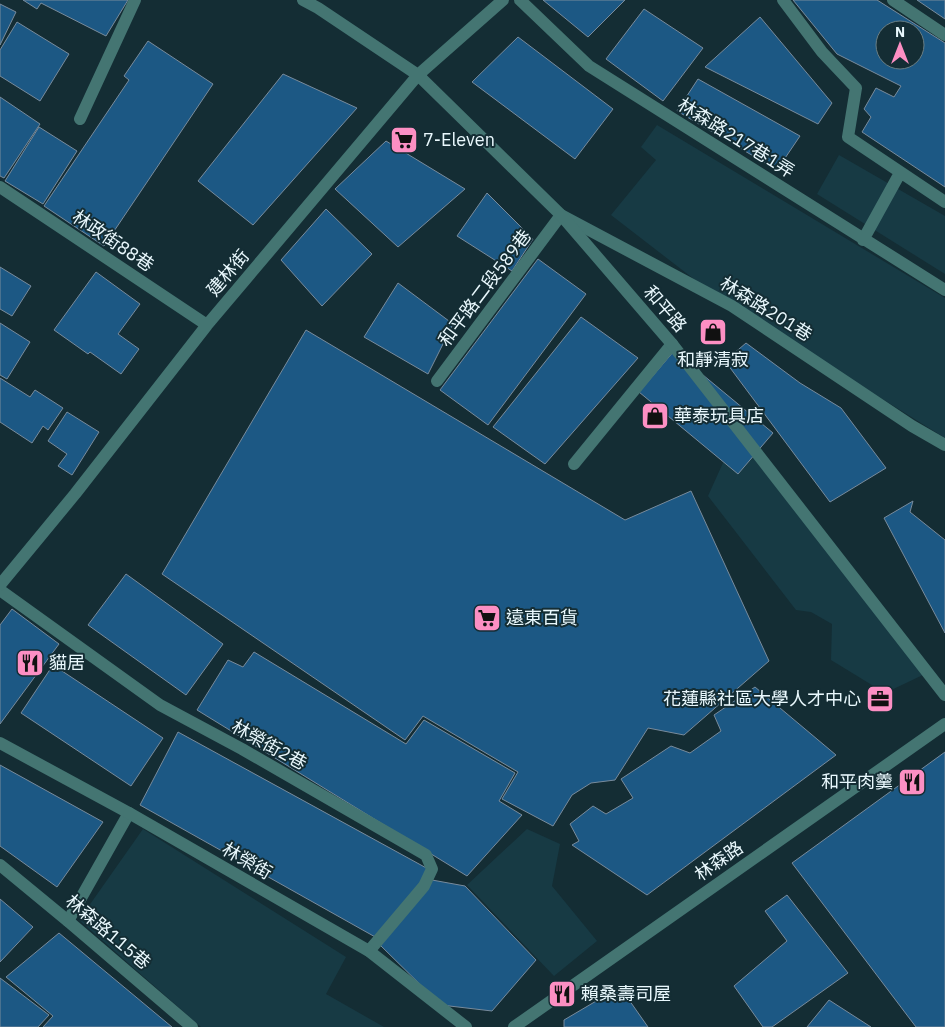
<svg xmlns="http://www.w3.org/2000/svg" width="945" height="1027" font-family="'IBM Plex Sans','Noto Sans TC',sans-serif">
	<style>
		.built { fill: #173a44 }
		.building { fill: #1c5884; stroke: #788b9c; fill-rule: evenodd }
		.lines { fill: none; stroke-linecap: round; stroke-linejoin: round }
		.service { stroke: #447572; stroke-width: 12 }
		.minor { stroke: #447572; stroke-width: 12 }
		.tertiary { stroke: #447572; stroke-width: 12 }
		.labels { text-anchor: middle; stroke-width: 4; stroke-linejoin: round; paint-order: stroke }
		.street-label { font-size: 18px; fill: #e9f8fd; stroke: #142d34 }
		.poi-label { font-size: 18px; fill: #e9f8fd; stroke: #142d34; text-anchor: start }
	</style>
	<rect width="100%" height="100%" fill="#142d34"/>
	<path class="built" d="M 657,125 L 945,298 L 945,438 L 712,293 L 611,215 L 656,160 L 641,147 Z
		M 839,155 L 945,216 L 945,274 L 817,194 Z
		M 741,423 L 927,673 L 885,693 L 831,660 L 832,624 L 811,612 L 796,610 L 708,496 Z
		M 143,829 L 346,957 L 326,994 L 384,1027 L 201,1027 L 79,920 Z
		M 527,829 L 560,844 L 552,886 L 597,941 L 554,976 L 467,885 Z"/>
	<path class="building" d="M 23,0 L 128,0 L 106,36 L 41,3 L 37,9 Z
		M 543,0 L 625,0 L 588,37 Z
		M 793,0 L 877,0 L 945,43 L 945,187 L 862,132 L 871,117 L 864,109 L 876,88 L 894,97 L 901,86 L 837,54 ZM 885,30 L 915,30 L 915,60 L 885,60 Z
		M 917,0 L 945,0 L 945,19 Z
		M 0,4 L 16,12 L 0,45 Z
		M 644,9 L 703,48 L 663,101 L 606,59 Z
		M 760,17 L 832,103 L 818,124 L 705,67 Z
		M 17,22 L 69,54 L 40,101 L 0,76 L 0,50 Z
		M 518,37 L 613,109 L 575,159 L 472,82 Z
		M 148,41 L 213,84 L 104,246 L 44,206 L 129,80 L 124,76 Z
		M 283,74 L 357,108 L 253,225 L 198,181 Z
		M 698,79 L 800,136 L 777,170 L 677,111 Z
		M 0,97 L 40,124 L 4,178 L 0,176 Z
		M 39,127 L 77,151 L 43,204 L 5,181 Z
		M 386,141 L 465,189 L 398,247 L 335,189 Z
		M 487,193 L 533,239 L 512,271 L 457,236 Z
		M 326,209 L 372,254 L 322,306 L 281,260 Z
		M 538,259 L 586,294 L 488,425 L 440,390 Z
		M 0,267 L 31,286 L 12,316 L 0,309 Z
		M 96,272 L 140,304 L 118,334 L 139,349 L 121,374 L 90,352 L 88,354 L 54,330 Z
		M 398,283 L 453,324 L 428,374 L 364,337 Z
		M 581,317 L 638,358 L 545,464 L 493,427 Z
		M 0,323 L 30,342 L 7,379 L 0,375 Z
		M 306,330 L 625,520 L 691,491 L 769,661 L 684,735 L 648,728 L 615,780 L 591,783 L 572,795 L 553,826 L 502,799 L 518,772 L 423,716 L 405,740 L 162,574 Z
		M 746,343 L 800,383 L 841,408 L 886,468 L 830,502 L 725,361 Z
		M 674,351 L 773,433 L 738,474 L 639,392 Z
		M 0,378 L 30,397 L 35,390 L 63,408 L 48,430 L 43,426 L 32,443 L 0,422 Z
		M 67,412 L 99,432 L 72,475 L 58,466 L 67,454 L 48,441 Z
		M 913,501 L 910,512 L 945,540 L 945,633 L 884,518 Z
		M 126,574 L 223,644 L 186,695 L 88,625 Z
		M 12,609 L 59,644 L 0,724 L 0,625 Z
		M 254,652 L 406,744 L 424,720 L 515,773 L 499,801 L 522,815 L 467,876 L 197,710 L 228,660 L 243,667 Z
		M 53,665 L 163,738 L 131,786 L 21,713 Z
		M 755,687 L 836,755 L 647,895 L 572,845 L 579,841 L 570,824 L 593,806 L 606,814 L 633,798 L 621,779 L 671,746 L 690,753 L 721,731 L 714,715 Z
		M 178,732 L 430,870 L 377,938 L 140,805 Z
		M 945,752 L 945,1027 L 916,1027 L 792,863 Z
		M 0,765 L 103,822 L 57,887 L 0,846 Z
		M 432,880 L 465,886 L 536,960 L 492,1011 L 441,1005 L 379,944 Z
		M 787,895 L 848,973 L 772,1027 L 763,1027 L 734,986 L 787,941 L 765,911 Z
		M 0,899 L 33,927 L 0,962 Z
		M 59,933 L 172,1027 L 43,1027 L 53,1016 L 6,977 Z
		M 0,978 L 49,1015 L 38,1027 L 0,1027 Z
		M 620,987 L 648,1027 L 564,1027 L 564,1020 Z
		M 829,1000 L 871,1027 L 807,1027 Z"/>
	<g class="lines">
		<path class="service" d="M 520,0 L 589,66 L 945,290
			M 783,0 L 822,52 L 856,88 L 848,137 L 945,202
			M 893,0 L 945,35
			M 80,119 L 135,0
			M 863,240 L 900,173
			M 437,381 L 561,215 L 732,306 L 912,426 L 945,445
			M 574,464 L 672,344
			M 0,590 L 160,705 L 242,749 L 426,855 L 432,869 L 424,886 L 369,951
			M 68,921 L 129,813"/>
		<path class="minor" d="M 303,0 L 318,8 L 418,75 L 561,215 L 672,344 L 945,695
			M 0,187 L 207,325
			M 0,585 L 75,494 L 207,325 L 418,75 L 503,0
			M 0,743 L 129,813 L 369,951 L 466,1027
			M 0,865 L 68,921 L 192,1027"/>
		<path class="tertiary" d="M 514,1027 L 945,724"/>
	</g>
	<defs>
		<g id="supermarket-square" transform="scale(1.4375)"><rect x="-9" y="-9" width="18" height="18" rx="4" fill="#fc8fc3" stroke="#142d34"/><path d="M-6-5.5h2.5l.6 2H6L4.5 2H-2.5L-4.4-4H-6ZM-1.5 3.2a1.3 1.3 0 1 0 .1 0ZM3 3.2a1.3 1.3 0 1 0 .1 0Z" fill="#111"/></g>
		<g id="shop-square" transform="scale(1.4375)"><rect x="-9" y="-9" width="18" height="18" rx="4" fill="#fc8fc3" stroke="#142d34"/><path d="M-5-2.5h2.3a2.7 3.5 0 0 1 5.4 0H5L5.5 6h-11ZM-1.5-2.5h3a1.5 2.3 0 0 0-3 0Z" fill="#111"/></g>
		<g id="restaurant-square" transform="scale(1.4375)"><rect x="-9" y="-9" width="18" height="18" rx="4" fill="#fc8fc3" stroke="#142d34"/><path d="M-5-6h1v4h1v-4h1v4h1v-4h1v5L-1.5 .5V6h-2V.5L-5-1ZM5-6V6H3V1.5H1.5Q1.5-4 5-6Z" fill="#111"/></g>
		<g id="office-square" transform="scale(1.4375)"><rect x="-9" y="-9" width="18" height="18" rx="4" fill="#fc8fc3" stroke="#142d34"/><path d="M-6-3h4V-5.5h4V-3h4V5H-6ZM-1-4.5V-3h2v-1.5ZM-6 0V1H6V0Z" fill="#111"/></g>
	</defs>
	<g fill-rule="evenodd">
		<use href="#supermarket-square" x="404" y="140"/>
		<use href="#shop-square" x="713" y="332"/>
		<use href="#shop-square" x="655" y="416"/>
		<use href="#supermarket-square" x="487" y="618"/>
		<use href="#restaurant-square" x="30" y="663"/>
		<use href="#office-square" x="880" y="699"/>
		<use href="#restaurant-square" x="912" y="782"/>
		<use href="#restaurant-square" x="562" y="994"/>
	</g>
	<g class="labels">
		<g class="street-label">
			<text transform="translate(736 138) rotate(32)" y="6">林森路217巷1弄</text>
			<text transform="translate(113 241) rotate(34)" y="6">林政街88巷</text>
			<text transform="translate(228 273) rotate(-50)" y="6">建林街</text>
			<text transform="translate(485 288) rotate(-53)" y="6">和平路二段589巷</text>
			<text transform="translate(665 309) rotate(49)" y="6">和平路</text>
			<text transform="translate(766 309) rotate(32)" y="6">林森路201巷</text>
			<text transform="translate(269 745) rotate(29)" y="6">林榮街2巷</text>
			<text transform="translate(247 861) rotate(30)" y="6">林榮街</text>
			<text transform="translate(719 861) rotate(-35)" y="6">林森路</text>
			<text transform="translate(108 932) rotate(40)" y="6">林森路115巷</text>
		</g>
		<g class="poi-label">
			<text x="423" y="146">7-Eleven</text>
			<text x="713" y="366" text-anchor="middle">和靜清寂</text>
			<text x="674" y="422">華泰玩具店</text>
			<text x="506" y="624">遠東百貨</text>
			<text x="49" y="669">貓居</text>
			<text x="861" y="705" text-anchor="end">花蓮縣社區大學人才中心</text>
			<text x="893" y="788" text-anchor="end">和平肉羹</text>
			<text x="581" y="1000">賴桑壽司屋</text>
		</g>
	</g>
	<g transform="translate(900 45)"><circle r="24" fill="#142d34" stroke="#697e84"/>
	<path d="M0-4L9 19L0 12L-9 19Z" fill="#fc8fc3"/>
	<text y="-8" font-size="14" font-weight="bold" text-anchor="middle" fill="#e9f8fd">N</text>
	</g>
</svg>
